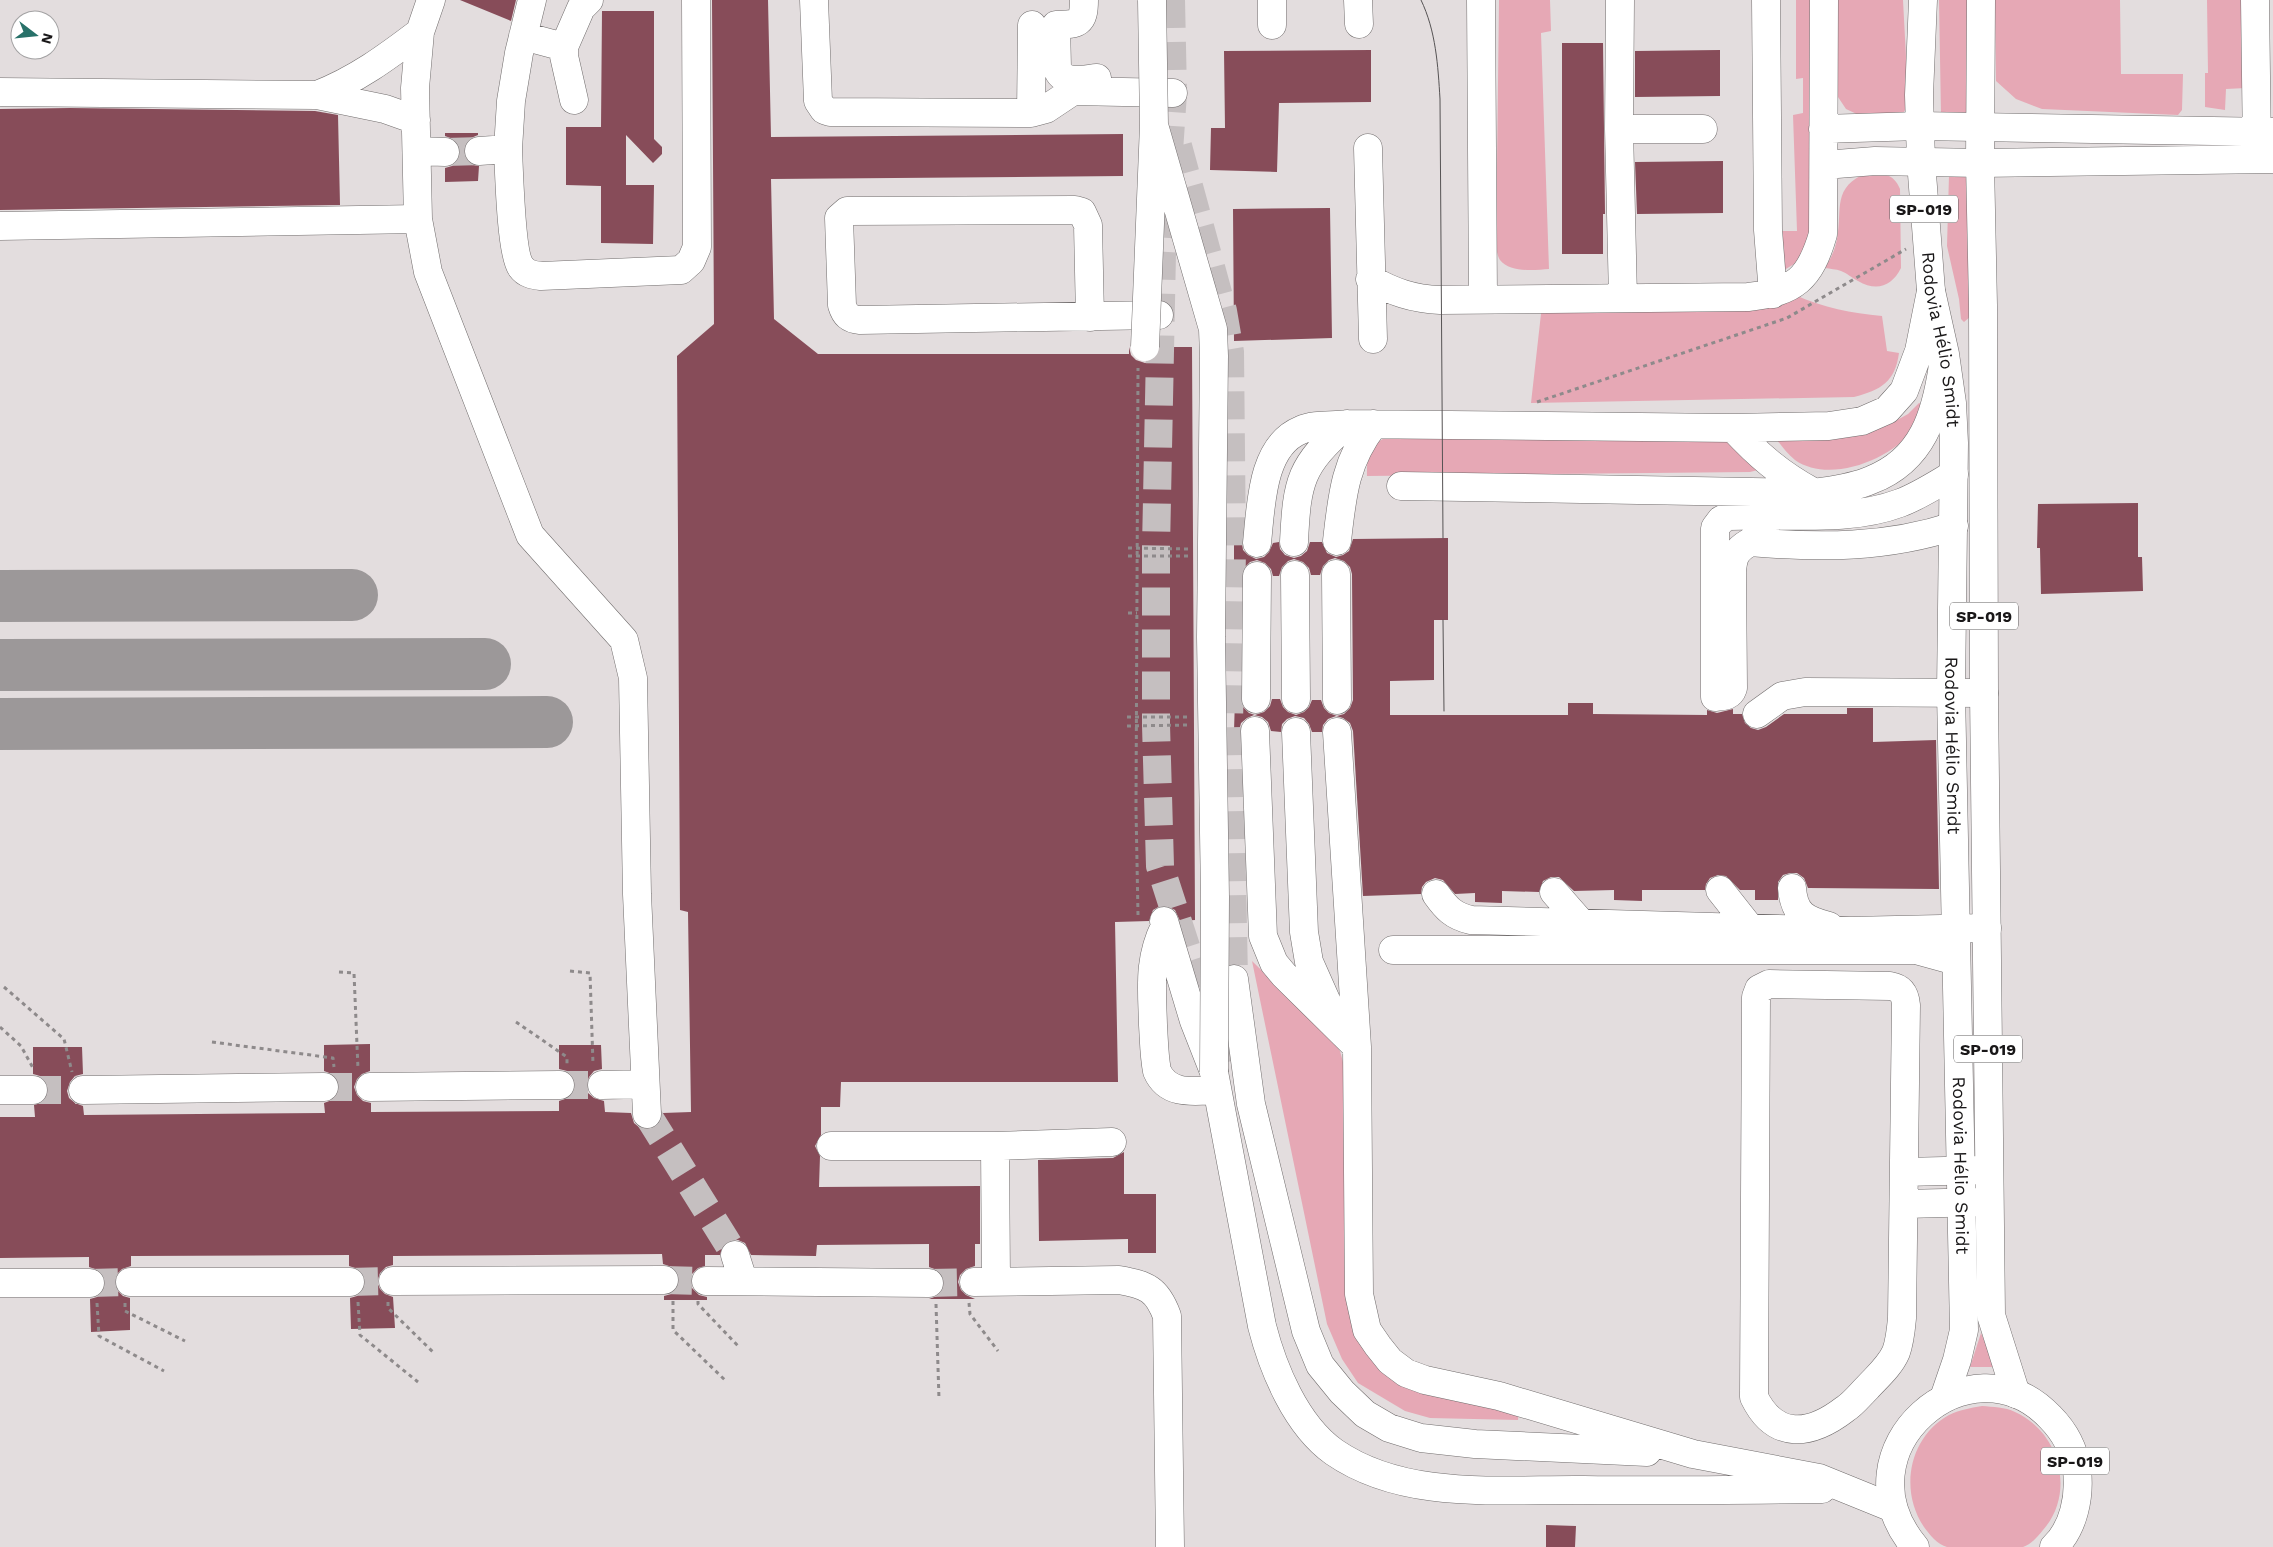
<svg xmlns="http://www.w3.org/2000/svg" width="2273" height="1547" font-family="'Work Sans',sans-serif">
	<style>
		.green { fill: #e6a8b5 }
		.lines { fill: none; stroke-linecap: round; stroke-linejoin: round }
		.taxiway { stroke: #9c9899; stroke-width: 52 }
		.building { fill: #874c59 }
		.minor-tunnel { stroke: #c5bfc0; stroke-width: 28; stroke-dasharray: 28 14; stroke-linecap: butt }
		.minor-casing { stroke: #716d6d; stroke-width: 29 }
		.major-casing { stroke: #716d6d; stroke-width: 29 }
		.path { stroke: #8e8a8b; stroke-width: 3; stroke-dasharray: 4 4; stroke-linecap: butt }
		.minor { stroke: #fff; stroke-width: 28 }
		.major { stroke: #fff; stroke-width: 28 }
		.tram { stroke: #565354; stroke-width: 1 }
		.minor-bridge-casing { stroke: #716d6d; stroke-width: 29; stroke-linecap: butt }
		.path-bridge { stroke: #8e8a8b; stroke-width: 3; stroke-dasharray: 4 4; stroke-linecap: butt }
		.minor-bridge { stroke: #fff; stroke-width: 28 }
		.labels { text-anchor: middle; stroke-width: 5; stroke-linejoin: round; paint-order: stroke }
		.shield { fill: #fff; stroke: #5e5d5d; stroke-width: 1 }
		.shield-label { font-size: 16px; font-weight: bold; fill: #191718 }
		.street-label { font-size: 18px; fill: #191718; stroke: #fff }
	</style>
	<rect width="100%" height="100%" fill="#e3ddde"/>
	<path class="green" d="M 1499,0 L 1550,0 L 1551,31 L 1541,33 L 1549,269 C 1535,270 1510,273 1500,260 C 1498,257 1497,252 1496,248 Z
		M 1796,0 L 1814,0 L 1816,214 L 1808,250 L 1794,264 L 1781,272 L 1779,231 L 1797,231 L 1793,115 L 1803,113 L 1803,78 L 1796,79 Z
		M 1834,0 L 1903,0 L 1908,95 L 1908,106 L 1903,113 L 1861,116 L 1846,109 L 1838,97 L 1835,82 Z
		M 1939,0 L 1967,0 L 1969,108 L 1962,120 L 1941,115 Z
		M 1995,0 L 2120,0 L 2121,74 L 2183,74 L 2182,110 L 2178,115 L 2042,109 L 2016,99 L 1996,81 Z
		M 2207,0 L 2247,0 L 2246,88 L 2226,89 L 2225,110 L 2205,107 L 2205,73 L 2208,73 Z
		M 1868,172 C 1882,174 1894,173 1900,189 L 1901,268 C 1892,286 1877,292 1858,281 C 1852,278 1847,273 1841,271 C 1836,269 1830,269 1825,268 C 1831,258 1835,250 1837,239 C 1843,208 1831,188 1868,172 Z
		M 1960,173 L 1965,177 L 1969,184 L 1971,316 L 1964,322 L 1961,319 L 1959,299 L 1947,246 L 1949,175 Z
		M 1795,295 C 1824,308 1851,313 1882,316 L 1887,351 L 1899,353 C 1895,382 1881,390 1854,397 L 1531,403 L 1542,305 Z
		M 1919,403 L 1925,405 C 1921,413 1918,423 1913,430 C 1890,460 1829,484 1795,460 C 1786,453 1779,442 1772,434 L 1869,432 L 1890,424 L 1908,414 Z
		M 1391,436 L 1732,437 L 1766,468 L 1750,472 L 1367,476 C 1367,454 1368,443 1391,436 Z
		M 1252,961 L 1331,1038 L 1340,1051 L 1343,1062 L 1352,1317 L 1363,1343 L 1519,1411 L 1518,1420 L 1430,1418 L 1405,1411 L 1358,1383 L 1342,1359 L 1327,1324 Z
		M 1981,1333 L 1996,1367 L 1970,1367 Z
		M 1982,1406 C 1993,1407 2005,1407 2015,1412 C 2060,1432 2076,1493 2043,1530 C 2038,1536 2031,1545 2023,1547 C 2016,1547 1952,1547 1947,1547 C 1938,1545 1929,1534 1924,1527 C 1899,1490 1909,1437 1949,1415 C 1959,1410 1970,1408 1982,1406 Z"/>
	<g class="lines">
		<path class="taxiway" d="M 0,596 L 352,595
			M 0,665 L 485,664
			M 0,724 L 547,722"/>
	</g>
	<path class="building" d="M 460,0 L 516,0 L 511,21 Z
		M 712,0 L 768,0 L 771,137 L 1123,134 L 1123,176 L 771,179 L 774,319 L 818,354 L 1129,354 L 1129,347 L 1131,355 L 1136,360 L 1145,363 L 1153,361 L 1158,356 L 1161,347 L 1192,347 L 1195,920 L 1180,921 L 1175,910 L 1167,906 L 1160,906 L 1153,910 L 1149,921 L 1115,922 L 1118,1082 L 841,1082 L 840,1107 L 821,1107 L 821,1135 L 815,1146 L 820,1156 L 819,1187 L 980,1186 L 980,1244 L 975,1244 L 975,1266 L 966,1269 L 960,1275 L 958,1282 L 961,1290 L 966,1295 L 975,1299 L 929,1299 L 937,1296 L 942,1291 L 945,1283 L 942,1275 L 937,1270 L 929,1267 L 929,1244 L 817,1245 L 816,1256 L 751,1255 L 745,1243 L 738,1240 L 731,1240 L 723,1245 L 720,1255 L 705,1255 L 705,1266 L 698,1268 L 692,1274 L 690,1281 L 692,1288 L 699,1295 L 707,1297 L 707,1300 L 664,1300 L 664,1296 L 671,1294 L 677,1288 L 680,1279 L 677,1272 L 672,1267 L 663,1264 L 662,1254 L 393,1256 L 393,1265 L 386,1267 L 380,1273 L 377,1282 L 380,1289 L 385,1294 L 393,1297 L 395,1328 L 351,1329 L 350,1298 L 357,1296 L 363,1290 L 366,1282 L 364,1275 L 358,1269 L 349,1266 L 349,1255 L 131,1256 L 131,1266 L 122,1269 L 116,1275 L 114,1282 L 117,1290 L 123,1296 L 130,1298 L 130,1330 L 91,1332 L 90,1299 L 97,1297 L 103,1291 L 106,1283 L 104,1276 L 98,1270 L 89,1267 L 89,1257 L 0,1258 L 0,1117 L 35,1117 L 34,1105 L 41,1103 L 46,1098 L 49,1090 L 46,1082 L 40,1076 L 33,1074 L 33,1047 L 82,1047 L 83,1074 L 75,1076 L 70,1082 L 67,1091 L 69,1098 L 75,1103 L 83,1106 L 84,1115 L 325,1113 L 324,1103 L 332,1100 L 337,1095 L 340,1087 L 337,1079 L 332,1074 L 324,1071 L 324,1045 L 370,1044 L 370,1071 L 362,1074 L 357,1079 L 354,1087 L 357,1095 L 363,1101 L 371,1103 L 371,1112 L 559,1111 L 559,1101 L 568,1098 L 573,1093 L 576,1085 L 573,1077 L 567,1071 L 559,1069 L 559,1045 L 601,1045 L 602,1069 L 594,1071 L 589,1077 L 586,1086 L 588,1093 L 594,1098 L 604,1101 L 605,1112 L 631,1113 L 634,1123 L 640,1128 L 647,1130 L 656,1127 L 661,1121 L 663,1113 L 691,1112 L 688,912 L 680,910 L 677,356 L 714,324 Z
		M 602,11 L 654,11 L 654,139 L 662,147 L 662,154 L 653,163 L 626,135 L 626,185 L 654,185 L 653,244 L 601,243 L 601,186 L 566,185 L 566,127 L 601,127 Z
		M 1562,43 L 1603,43 L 1605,214 L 1603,214 L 1603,254 L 1562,254 Z
		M 1371,50 L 1371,102 L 1279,103 L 1277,172 L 1210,170 L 1211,128 L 1225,128 L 1224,51 Z
		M 1720,50 L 1720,96 L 1635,97 L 1635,51 Z
		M 70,108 L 315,111 L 338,115 L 340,205 L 0,210 L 0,109 Z
		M 445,133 L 478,133 L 478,135 L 471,138 L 465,144 L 463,152 L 466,160 L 472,165 L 479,166 L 478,181 L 445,182 L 445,168 L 452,166 L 458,161 L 461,152 L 459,144 L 453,139 L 445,136 Z
		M 1723,161 L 1723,213 L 1637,214 L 1635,162 Z
		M 1330,208 L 1332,338 L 1234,341 L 1233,209 Z
		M 2138,503 L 2138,557 L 2142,557 L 2143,591 L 2041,594 L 2040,548 L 2037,548 L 2038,504 Z
		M 1448,538 L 1448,620 L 1434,620 L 1434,680 L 1390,681 L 1390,715 L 1568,715 L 1568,703 L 1593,703 L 1593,714 L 1707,715 L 1707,710 L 1717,713 L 1733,709 L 1733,714 L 1742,714 L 1745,723 L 1751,728 L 1758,730 L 1766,727 L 1784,714 L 1847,714 L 1847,708 L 1873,708 L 1873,742 L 1936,740 L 1939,889 L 1808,888 L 1804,878 L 1797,873 L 1790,873 L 1783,875 L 1778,882 L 1778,900 L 1755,900 L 1755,890 L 1740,890 L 1726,876 L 1718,875 L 1710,878 L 1706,884 L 1705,890 L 1642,890 L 1642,901 L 1614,900 L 1614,890 L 1574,891 L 1559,877 L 1551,877 L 1543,881 L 1539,892 L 1502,891 L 1502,903 L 1475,902 L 1475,893 L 1455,894 L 1443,880 L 1435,878 L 1426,882 L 1422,887 L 1421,894 L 1363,896 L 1353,731 L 1350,723 L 1343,718 L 1336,716 L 1328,719 L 1323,725 L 1322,732 L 1312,732 L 1309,724 L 1304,718 L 1295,716 L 1287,719 L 1282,724 L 1281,732 L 1271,731 L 1268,722 L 1262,717 L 1254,715 L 1247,718 L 1241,723 L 1239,731 L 1234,731 L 1235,699 L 1240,699 L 1243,707 L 1249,713 L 1255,715 L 1264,712 L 1270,706 L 1272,699 L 1280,699 L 1283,707 L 1288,712 L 1296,715 L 1304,712 L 1309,707 L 1312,700 L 1321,700 L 1324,708 L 1329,713 L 1337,716 L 1344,714 L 1350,708 L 1353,700 L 1352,574 L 1350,567 L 1344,561 L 1335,558 L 1329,560 L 1323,566 L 1320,575 L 1311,575 L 1309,568 L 1303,562 L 1294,559 L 1288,561 L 1282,567 L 1279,576 L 1273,576 L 1271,569 L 1265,563 L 1257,560 L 1250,562 L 1244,568 L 1241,576 L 1234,576 L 1234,544 L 1242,543 L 1243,550 L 1248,555 L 1256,559 L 1264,557 L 1269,552 L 1273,543 L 1279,542 L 1280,549 L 1285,555 L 1294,558 L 1301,556 L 1307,551 L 1310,542 L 1322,542 L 1327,553 L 1336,557 L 1343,555 L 1349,551 L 1353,539 Z
		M 1124,1152 L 1124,1194 L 1156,1194 L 1156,1253 L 1128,1253 L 1128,1239 L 1039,1241 L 1038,1160 L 1113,1158 Z
		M 1546,1525 L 1576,1526 L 1575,1547 L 1546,1547 Z"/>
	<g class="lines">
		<path class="minor-tunnel" d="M 1171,0 L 1173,93 L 1162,253 L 1156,548 L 1156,725 L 1160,866 L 1191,962 L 1235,1059
			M 1178,146 L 1223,311 L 1230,352 L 1232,550 L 1229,725 L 1234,979
			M 445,152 L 479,151
			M 560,1085 L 602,1085
			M 324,1087 L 370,1087
			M 33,1090 L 83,1090
			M 647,1114 L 735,1255
			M 664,1280 L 706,1281
			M 350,1282 L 393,1281
			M 90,1283 L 130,1282
			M 929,1283 L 974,1282"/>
		<g class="minor-casing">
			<path id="minor" d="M 431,0 L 420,32 L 415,88 L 418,219 L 428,272 L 530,535 L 624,640 L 633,678 L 637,894 L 647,1114
				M 814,0 L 818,101 L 824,110 L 830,112 L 1031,113 L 1046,109 L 1073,91 L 1173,93
				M 1084,0 C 1084,24 1078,24 1056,25 L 1057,68 C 1062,85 1083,79 1097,78
				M 1358,0 L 1359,24
				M 1481,0 L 1483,299
				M 1620,0 L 1619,129 L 1623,298
				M 1766,0 L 1768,230 L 1773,294
				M 2255,0 L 2257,151
				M 1272,25 L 1272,0
				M 523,36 L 564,47 L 581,8 L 589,0
				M 564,47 L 564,56 L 574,100
				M 0,92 L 317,95 L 385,109 L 416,120
				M 317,95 C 356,80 387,57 420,32
				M 1031,113 L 1032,25
				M 1619,129 L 1703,129
				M 1823,129 L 1919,126 L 2273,132
				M 1368,148 L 1373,339
				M 508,149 C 509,170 511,254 521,267 C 526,274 533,275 541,276 L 681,270 L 691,261 L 697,247 L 696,0
				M 417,151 L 445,152
				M 479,151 L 508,149 L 511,101 L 519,53 L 532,0
				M 1824,165 L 1875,161 L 1980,163 L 2273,159
				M 0,226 L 418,219
				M 1370,279 C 1393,292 1413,299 1440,300 L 1748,297 C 1795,292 1810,279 1823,234 L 1824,0
				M 1090,317 L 1088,225 L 1082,212 L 1075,210 L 847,211 L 839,218 L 842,305 C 845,315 849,319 860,320 L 1159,315
				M 1733,428 C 1758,455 1780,474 1813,492
				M 1954,474 C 1937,484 1919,496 1900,503 C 1847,523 1785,513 1729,516 L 1721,520 L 1715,528 L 1715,697 C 1723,696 1730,697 1733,688 L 1732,572 C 1733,556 1736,550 1750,542 C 1820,548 1887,548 1954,526
				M 1401,486 L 1814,493 C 1833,490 1853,488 1871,480 C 1923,460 1936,414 1943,365
				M 1337,541 C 1342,496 1345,461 1374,424
				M 1294,542 C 1297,480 1300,466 1347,424
				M 1257,543 C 1261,507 1261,446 1301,430 C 1314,424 1333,426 1347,424 L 1733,428 L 1829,426 L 1862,421 L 1887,410 L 1904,391 L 1919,351 L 1931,291
				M 1336,574 L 1337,700
				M 1295,575 L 1296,699
				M 1256,699 L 1257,576
				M 1757,714 L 1782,696 L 1805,692 L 1984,693
				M 1255,731 L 1263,936 L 1274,963 L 1284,975 L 1357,1047
				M 1296,732 L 1304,932 L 1309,962 L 1333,1016
				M 1337,732 L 1357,1047 L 1359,1294 L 1367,1330 L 1378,1346 L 1390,1361 L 1406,1373 L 1425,1380 L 1499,1396 L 1693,1454 L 1819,1478 L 1893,1508
				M 1792,888 C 1794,914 1805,920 1829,926
				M 1720,890 L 1750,928
				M 1554,892 L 1583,925
				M 1436,894 C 1446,908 1453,916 1471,920 L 1850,931 L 1987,928
				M 1164,921 L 1194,1021 L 1214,1072 L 1262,1326 C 1273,1369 1296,1425 1334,1452 C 1405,1501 1501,1489 1584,1490 C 1663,1491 1743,1490 1822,1489
				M 1165,926 C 1148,960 1152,988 1153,1025 C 1154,1040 1154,1056 1157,1071 C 1168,1096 1194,1091 1217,1090
				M 1393,950 L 1916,950 L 1956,961
				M 1234,979 L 1251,1104 L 1306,1331 L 1320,1365 L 1342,1392 L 1365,1414 L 1389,1428 L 1421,1438 L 1475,1444 L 1647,1452
				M 1769,984 L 1890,986 C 1902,988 1905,994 1906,1005 L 1902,1318 C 1901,1329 1900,1341 1896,1352 C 1890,1366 1877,1377 1867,1388 C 1860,1395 1853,1404 1845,1409 C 1810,1436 1775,1440 1754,1397 L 1756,997 L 1759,989 Z
				M 602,1085 L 645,1084
				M 370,1087 L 560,1085
				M 0,1090 L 33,1090
				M 83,1090 L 324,1087
				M 831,1146 L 995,1146 L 1112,1142
				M 995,1146 L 996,1281
				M 1904,1172 L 1985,1170
				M 1904,1204 L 1985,1202
				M 735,1255 L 743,1280
				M 393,1281 L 664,1280
				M 706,1281 L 929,1283
				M 130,1282 L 350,1282
				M 974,1282 L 1119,1280 C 1147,1285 1157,1289 1167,1316 L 1170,1547
				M 0,1283 L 90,1283"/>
		</g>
		<g class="major-casing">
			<g id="major">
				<path id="s1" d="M 1923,0 L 1919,95 L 1921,161 L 1931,291 L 1945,354 L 1952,403 L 1954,443 L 1951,692 L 1964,1330 L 1957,1360 L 1944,1398"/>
				<path d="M 1981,0 L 1980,163 L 1983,305 L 1984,693 L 1991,1315 L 2016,1394"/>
				<path d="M 1915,1547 C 1834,1450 1970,1333 2050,1417 C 2065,1432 2074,1449 2077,1470 C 2080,1496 2074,1528 2054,1547"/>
			</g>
		</g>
		<path class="path" d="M 1537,402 L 1787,318 L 1906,249
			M 1128,548 L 1190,549
			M 1128,613 L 1137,613
			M 1127,717 L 1189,717
			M 1127,726 L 1189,725
			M 1138,915 L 1136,809 L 1138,368
			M 570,971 L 590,973 L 593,1064
			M 339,972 L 354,973 L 358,1069
			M 4,987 L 64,1039 L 72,1072
			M 516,1022 L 567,1057 L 567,1064
			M 0,1027 L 21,1046 L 33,1068
			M 212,1042 L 333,1058 L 334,1067
			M 673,1301 L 673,1330 L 726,1381
			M 698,1301 L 698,1304 L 740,1348
			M 358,1302 L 360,1335 L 418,1382
			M 388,1302 L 388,1308 L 434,1353
			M 97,1303 L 99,1336 L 164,1371
			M 125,1303 L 125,1311 L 185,1341
			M 969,1303 L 970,1314 L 998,1351
			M 936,1304 L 939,1399"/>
		<use href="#minor" class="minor"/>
		<use href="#major" class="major"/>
		<path class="tram" d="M 1421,0 C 1436,31 1438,66 1440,99 L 1443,538
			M 1443,620 L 1444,711"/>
		<g class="minor-bridge-casing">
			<path id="minor-bridge" d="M 1154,125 L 1213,329 L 1214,356 L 1211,637 L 1215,897 L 1214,1072
				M 1145,347 L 1154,125 L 1152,0"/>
		</g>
		<path class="path-bridge" d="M 1128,556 L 1191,556"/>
		<use href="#minor-bridge" class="minor-bridge"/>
	</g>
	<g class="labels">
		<g class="shield">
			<rect x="1890" y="195.5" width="68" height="27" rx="4"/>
			<rect x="1950" y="602.5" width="68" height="27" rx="4"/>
			<rect x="1954" y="1035.5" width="68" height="27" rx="4"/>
			<rect x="2041" y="1447.5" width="68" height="27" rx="4"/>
		</g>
		<g class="shield-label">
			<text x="1924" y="215">SP-019</text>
			<text x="1984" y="622">SP-019</text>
			<text x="1988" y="1055">SP-019</text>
			<text x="2075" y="1467">SP-019</text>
		</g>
		<g class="street-label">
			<text dy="6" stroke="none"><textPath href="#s1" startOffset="341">Rodovia Hélio Smidt</textPath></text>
			<text dy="6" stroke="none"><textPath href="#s1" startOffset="748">Rodovia Hélio Smidt</textPath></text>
			<text dy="6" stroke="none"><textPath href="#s1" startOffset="1168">Rodovia Hélio Smidt</textPath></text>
		</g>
	</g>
	<g transform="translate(35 35) rotate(106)"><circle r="24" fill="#ffffff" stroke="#a3a2a3"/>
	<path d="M0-4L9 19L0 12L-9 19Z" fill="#287169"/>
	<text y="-8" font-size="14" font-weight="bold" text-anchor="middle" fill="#191718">N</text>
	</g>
</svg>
